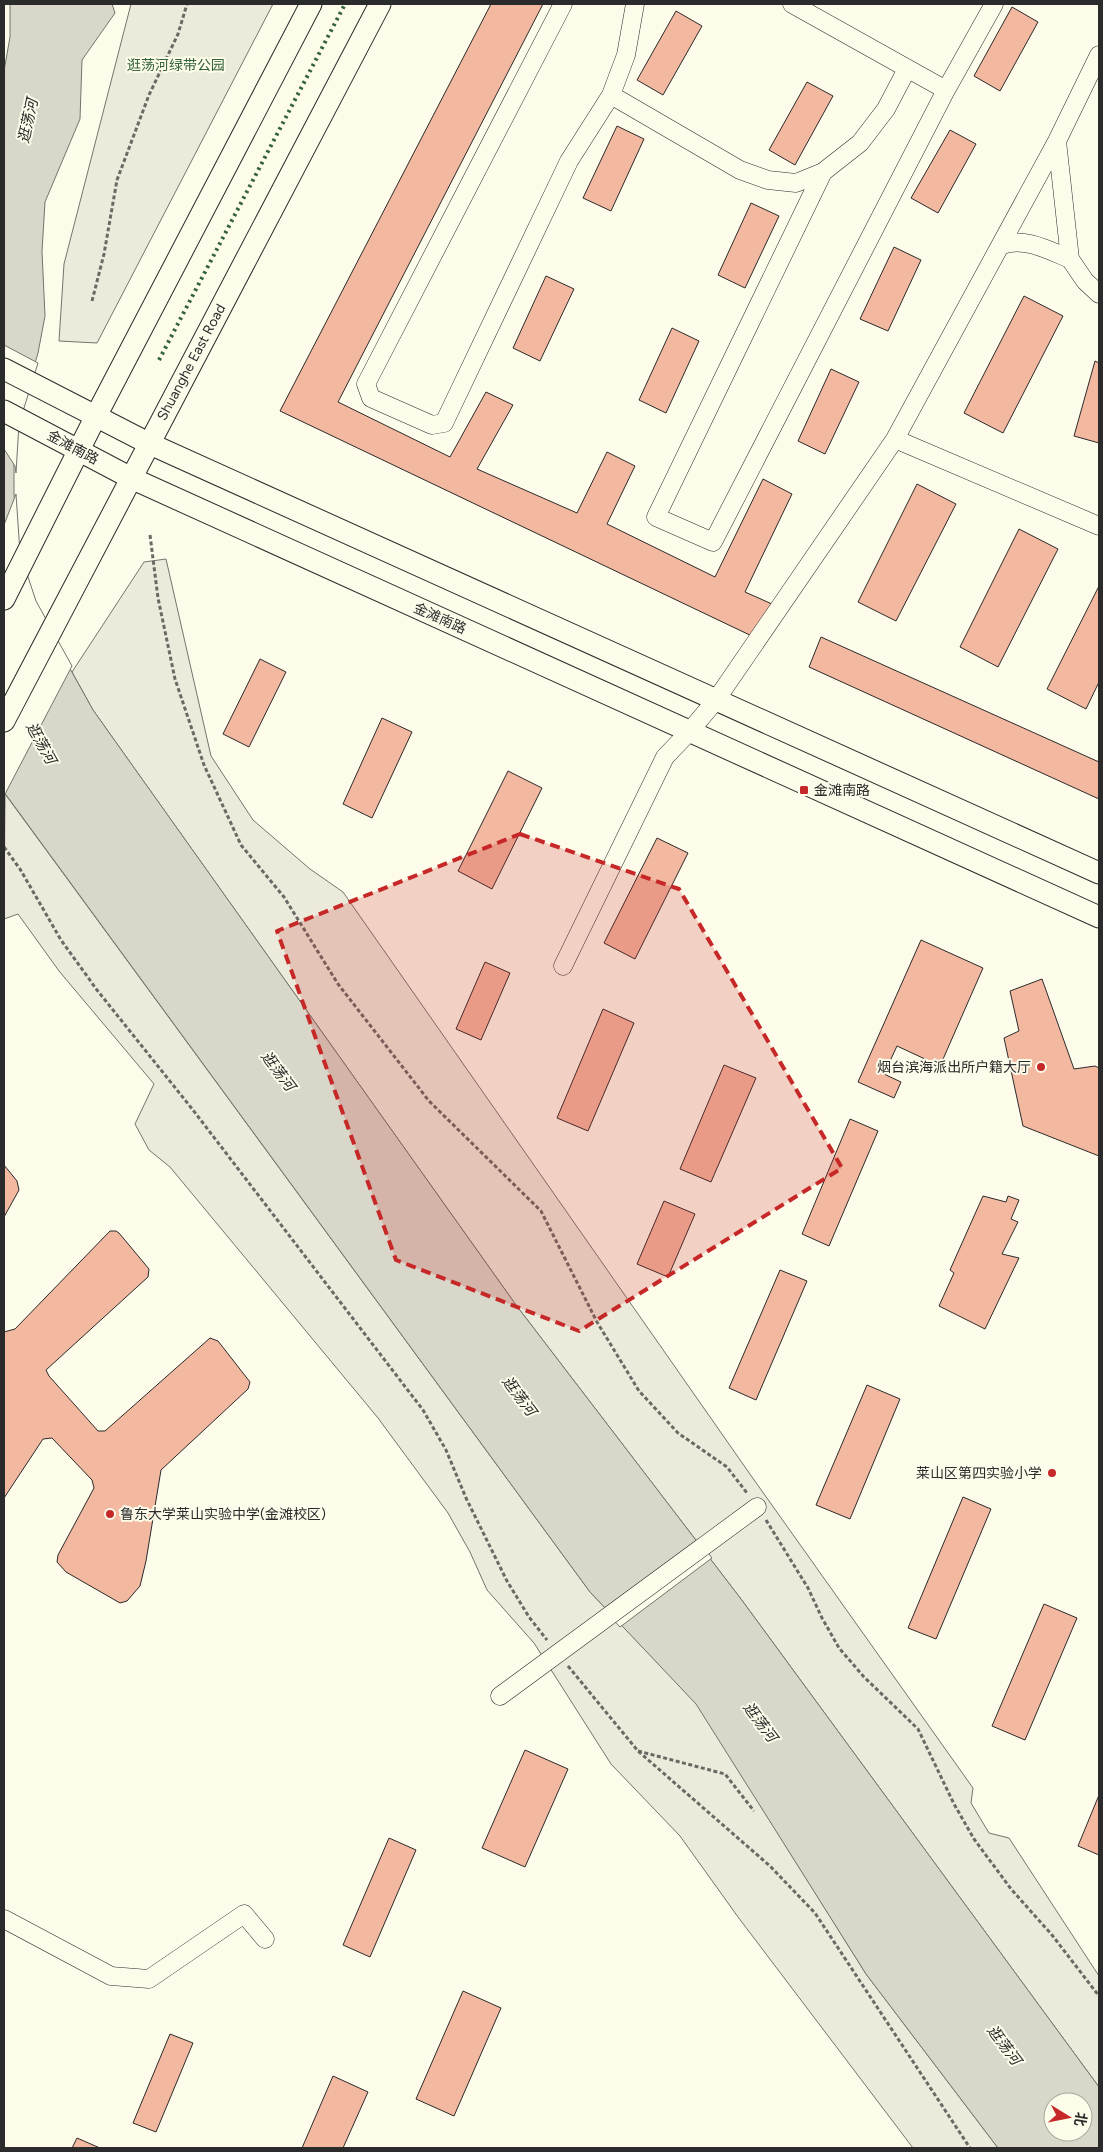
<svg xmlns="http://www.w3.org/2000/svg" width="1103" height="2152" font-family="Figtree,'Noto Sans SC',sans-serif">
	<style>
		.green { fill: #ecebdb; stroke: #74746e }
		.water { fill: #d8d7c9; stroke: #74746e; fill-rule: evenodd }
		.pier { fill: #fdfbea; stroke: #74746e }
		.building { fill: #f2b8a0; stroke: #2b2b2b }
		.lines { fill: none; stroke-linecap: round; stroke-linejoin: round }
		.minor-casing { stroke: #2b2b2b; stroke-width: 19 }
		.tertiary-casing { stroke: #2b2b2b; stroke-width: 23 }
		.path { stroke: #6a6964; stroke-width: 3; stroke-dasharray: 4 2.5; stroke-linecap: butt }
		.minor { stroke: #fdfbea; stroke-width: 18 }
		.tertiary { stroke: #fdfbea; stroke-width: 21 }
		.hedge { stroke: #34623c; stroke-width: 4; stroke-dasharray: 2.5 4; stroke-linecap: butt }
		.marked { fill: #c62828; fill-opacity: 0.2; stroke: #c62828; stroke-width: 4; stroke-dasharray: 10 6; stroke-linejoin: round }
		.poi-dot { fill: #c62828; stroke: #fdfbea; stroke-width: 2 }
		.labels { text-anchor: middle; stroke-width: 4; stroke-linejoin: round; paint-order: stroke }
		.park-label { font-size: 14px; fill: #34623c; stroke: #fdfbea }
		.street-label { font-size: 14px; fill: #2b2b2b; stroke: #fdfbea }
		.poi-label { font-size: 14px; fill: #2b2b2b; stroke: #fdfbea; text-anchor: start }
		.water-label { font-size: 15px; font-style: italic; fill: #2b2b2b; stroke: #fdfbea }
	</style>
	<rect width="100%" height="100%" fill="#fdfbea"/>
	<path class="green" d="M 131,4 L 273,4 L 97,343 L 59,341 L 64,264 Z
		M 166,559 L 211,756 L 253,820 L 310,869 L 343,892 L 752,1477 L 973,1788 L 971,1803 L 989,1833 L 1009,1838 L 1099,1976 L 1099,2087 L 741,1599 L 516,1305 L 93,710 L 72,672 L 144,562 Z
		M 5,794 L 590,1592 L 697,1704 L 866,1974 L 998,2148 L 913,2148 L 738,1917 L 680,1836 L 611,1764 L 534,1643 L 487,1590 L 470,1552 L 448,1513 L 378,1418 L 170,1167 L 149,1150 L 135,1124 L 154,1084 L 59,971 L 18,914 L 4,919 Z"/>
	<path class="water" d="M 10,4 L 112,4 L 115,13 L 82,60 L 80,119 L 45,202 L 42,251 L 45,316 L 38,353 L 17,424 L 14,449 L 14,493 L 18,553 L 33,602 L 93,710 L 516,1305 L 741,1599 L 1099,2087 L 1099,2148 L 998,2148 L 866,1974 L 696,1704 L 590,1592 L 4,792 L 4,71 L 10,37 ZM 1053,2102 L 1083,2102 L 1083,2132 L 1053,2132 Z"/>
	<path class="pier" d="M 4,345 L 38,363 L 19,424 L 16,473 L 15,466 L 4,449 Z
		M 16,494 L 20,553 L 36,601 L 72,666 L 4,796 L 4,525 Z
		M 698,1539 L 712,1558 L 620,1627 L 603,1609 Z"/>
	<path class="building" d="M 491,4 L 543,4 L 338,402 L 450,457 L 486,392 L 513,405 L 477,469 L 577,513 L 607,452 L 635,466 L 607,524 L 715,577 L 763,479 L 792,494 L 745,592 L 772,604 L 756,638 L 280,411 Z
		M 1012,7 L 1038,22 L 1000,91 L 974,76 Z
		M 676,11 L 702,26 L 663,95 L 637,80 Z
		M 807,82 L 833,96 L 795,165 L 769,150 Z
		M 617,126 L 644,139 L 611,211 L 583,198 Z
		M 950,130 L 976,144 L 938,213 L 911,198 Z
		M 751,203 L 779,216 L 745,288 L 718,275 Z
		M 894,247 L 921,260 L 888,331 L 860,319 Z
		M 546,276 L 574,289 L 540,361 L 513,348 Z
		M 1024,296 L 1063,316 L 1003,433 L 964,413 Z
		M 672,328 L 699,341 L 666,413 L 639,400 Z
		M 1095,361 L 1099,363 L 1099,443 L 1074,436 Z
		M 831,369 L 859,382 L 825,454 L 798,441 Z
		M 917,484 L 956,504 L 896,621 L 858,602 Z
		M 1019,529 L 1058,549 L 998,667 L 960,647 Z
		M 1099,586 L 1099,682 L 1086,709 L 1047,689 Z
		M 821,637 L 1099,762 L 1099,799 L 809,667 Z
		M 260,659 L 286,672 L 249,747 L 223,734 Z
		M 382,718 L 412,732 L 372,818 L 343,804 Z
		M 508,771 L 542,788 L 492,889 L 458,871 Z
		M 657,838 L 688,853 L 635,959 L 604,943 Z
		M 921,940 L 983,968 L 940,1066 L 897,1046 L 884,1074 L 901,1082 L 894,1098 L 858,1082 Z
		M 485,962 L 510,973 L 481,1040 L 456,1029 Z
		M 1042,979 L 1074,1069 L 1095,1066 L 1099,1068 L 1099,1156 L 1023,1126 L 1004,1038 L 1019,1031 L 1010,991 Z
		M 603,1009 L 634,1023 L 588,1131 L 557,1118 Z
		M 724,1065 L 756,1078 L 711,1182 L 680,1169 Z
		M 850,1119 L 878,1131 L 829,1246 L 802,1234 Z
		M 4,1165 L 17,1181 L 19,1190 L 4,1217 Z
		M 983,1196 L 1006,1202 L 1008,1196 L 1019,1200 L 1011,1219 L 1018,1222 L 1002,1254 L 1019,1258 L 985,1329 L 939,1306 L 954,1273 L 950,1270 Z
		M 664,1201 L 695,1214 L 668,1277 L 637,1264 Z
		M 110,1231 L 116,1231 L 119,1233 L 149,1269 L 148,1277 L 46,1370 L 49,1376 L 98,1431 L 105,1431 L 210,1338 L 218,1341 L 250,1382 L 248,1389 L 161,1470 L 146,1561 L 140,1586 L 127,1601 L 120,1603 L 66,1572 L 57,1562 L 58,1555 L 94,1488 L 92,1480 L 52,1438 L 43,1439 L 4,1498 L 4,1332 L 15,1329 Z
		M 780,1270 L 807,1281 L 756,1400 L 729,1388 Z
		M 867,1385 L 900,1399 L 850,1519 L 816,1505 Z
		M 963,1497 L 991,1509 L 936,1639 L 908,1628 Z
		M 1044,1604 L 1077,1618 L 1025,1740 L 992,1726 Z
		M 525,1750 L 568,1769 L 525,1867 L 482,1848 Z
		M 1099,1795 L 1099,1855 L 1078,1846 Z
		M 389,1838 L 416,1850 L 370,1957 L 343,1945 Z
		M 463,1991 L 501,2008 L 454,2116 L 416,2099 Z
		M 170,2034 L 193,2043 L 156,2132 L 133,2123 Z
		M 333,2076 L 368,2092 L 343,2148 L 302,2148 Z
		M 77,2138 L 100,2148 L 72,2148 Z"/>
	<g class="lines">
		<g class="minor-casing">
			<path id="minor" d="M 563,4 L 366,384 L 371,398 L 432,425 L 444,423 L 569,161 L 611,95 L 626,55 L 635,4
				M 792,4 L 946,90
				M 611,95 L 740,170 L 768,180 L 796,183 L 823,172 L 860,143 L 886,109 L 907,69
				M 1057,141 L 1070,259 L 1085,281 L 1099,294
				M 823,172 L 656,517 L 713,542 L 946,90 L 994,4
				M 1002,245 C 1025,237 1048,250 1070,259
				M 895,439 L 1099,526
				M 563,966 L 665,757 L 690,731 L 716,700 L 895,439 L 1057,141 L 1099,55
				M 500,1696 L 757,1507
				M 4,1919 L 111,1976 L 149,1979 L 244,1914 L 265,1939"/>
		</g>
		<g class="tertiary-casing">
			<path id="tertiary" d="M 4,369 L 148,443 L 1099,873
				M 4,411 L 131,478 L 1099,917
				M 4,599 L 96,416 L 311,4
				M 4,721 L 380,4"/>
		</g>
		<path class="path" d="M 92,301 L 104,254 L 117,180 L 149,95 L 178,34 L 187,4
			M 150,535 L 158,598 L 175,679 L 204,765 L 241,845 L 284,897 L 338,984 L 429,1101 L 541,1211 L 597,1322 L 639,1391 L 678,1433 L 727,1467 L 747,1493
			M 4,847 L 20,869 L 61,940 L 97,990 L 193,1110 L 423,1410 L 446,1450 L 466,1498 L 507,1581 L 529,1617 L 547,1640
			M 766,1520 L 808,1588 L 822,1618 L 839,1648 L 864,1677 L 918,1729 L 954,1804 L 974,1839 L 1011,1889 L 1052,1935 L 1099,1996
			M 568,1666 L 638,1751 L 770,1866 L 815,1913 L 970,2148
			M 638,1751 L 725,1774 L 754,1811"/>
		<use href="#minor" class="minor"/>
		<use href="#tertiary" class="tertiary"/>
		<path class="hedge" d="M 159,360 L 345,4"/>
	</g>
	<path class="marked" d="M 520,834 L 679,889 L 842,1168 L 579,1331 L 396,1260 L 277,931 Z"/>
	<g class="poi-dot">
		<rect x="799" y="785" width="10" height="10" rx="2.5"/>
		<circle cx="1041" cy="1067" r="5"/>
		<circle cx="1052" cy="1473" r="5"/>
		<circle cx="110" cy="1514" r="5"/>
	</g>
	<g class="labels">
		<g class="park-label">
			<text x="176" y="70">逛荡河绿带公园</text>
		</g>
		<g class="street-label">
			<text transform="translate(191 362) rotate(-62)" y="5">Shuanghe East Road</text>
			<text transform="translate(73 447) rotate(28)" y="5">金滩南路</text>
			<text transform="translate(440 618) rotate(24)" y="5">金滩南路</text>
		</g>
		<g class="poi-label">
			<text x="814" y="795">金滩南路</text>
			<text x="1031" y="1072" text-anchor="end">烟台滨海派出所户籍大厅</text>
			<text x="1042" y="1478" text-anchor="end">莱山区第四实验小学</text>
			<text x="120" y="1519">鲁东大学莱山实验中学(金滩校区)</text>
		</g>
		<g class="water-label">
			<text transform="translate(28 121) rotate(-78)" y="5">逛荡河</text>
			<text transform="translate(41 743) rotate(61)" y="5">逛荡河</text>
			<text transform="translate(278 1071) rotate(53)" y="5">逛荡河</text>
			<text transform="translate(519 1396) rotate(53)" y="5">逛荡河</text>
			<text transform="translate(760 1722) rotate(53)" y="5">逛荡河</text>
			<text transform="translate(1004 2045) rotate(53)" y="5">逛荡河</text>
		</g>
	</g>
	<rect width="1103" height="2152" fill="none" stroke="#2b2b2b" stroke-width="10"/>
	<g transform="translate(1068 2117) rotate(100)"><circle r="24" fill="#fdfbea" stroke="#a9a89e"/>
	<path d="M0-4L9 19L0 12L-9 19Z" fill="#c62828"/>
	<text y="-8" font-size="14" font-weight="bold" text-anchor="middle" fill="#2b2b2b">北</text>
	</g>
</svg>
